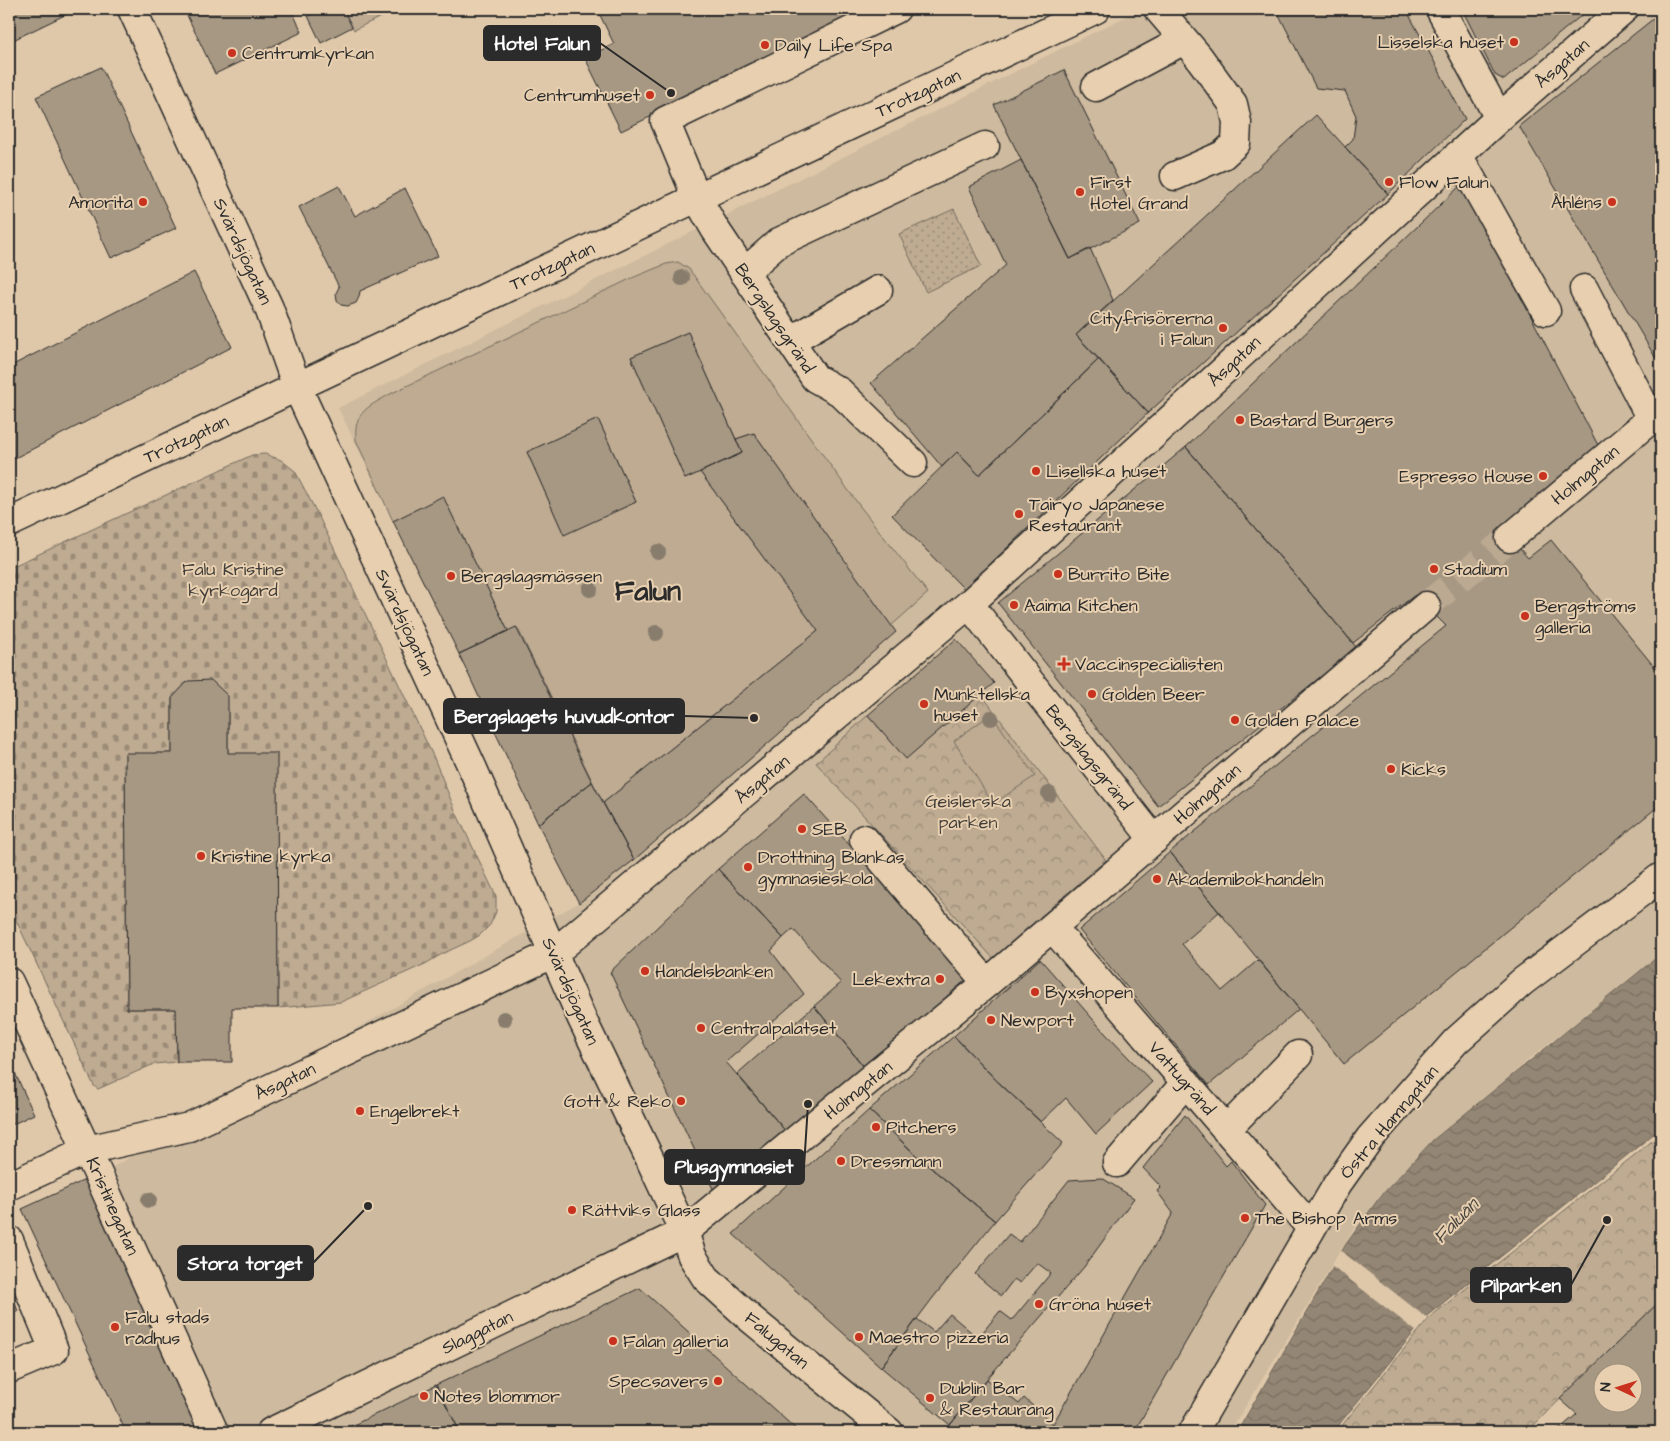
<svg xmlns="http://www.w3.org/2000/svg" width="1670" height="1441" font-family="'Architects Daughter',sans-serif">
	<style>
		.built { fill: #ceba9e }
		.grass { fill: url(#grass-dots); stroke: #746b5e }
		.forest { fill: url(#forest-crowns); stroke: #746b5e }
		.cemetery { fill: url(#cemetery-stones); stroke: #746b5e }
		.garden { fill: #beab92; stroke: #746b5e; fill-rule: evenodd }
		.water { fill: url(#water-waves); stroke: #6a6257 }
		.pier { fill: #dfc8aa }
		.building { fill: #a79883; stroke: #2b2b2b; fill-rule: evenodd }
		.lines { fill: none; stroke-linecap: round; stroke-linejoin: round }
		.minor-tunnel { stroke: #bba991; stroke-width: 28; stroke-dasharray: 28 14; stroke-linecap: butt }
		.minor-casing { stroke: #2b2b2b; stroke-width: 31 }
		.minor { stroke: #e7cfaf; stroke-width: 28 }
		.tree { fill: #887c6c }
		.poi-dot { fill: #c8321e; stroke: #e7cfaf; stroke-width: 2 }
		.labels { text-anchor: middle; stroke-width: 4; stroke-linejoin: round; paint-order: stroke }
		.poi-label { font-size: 18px; fill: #2b2b2b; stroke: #e7cfaf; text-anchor: start }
		.street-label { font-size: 18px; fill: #2b2b2b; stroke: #e7cfaf }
		.park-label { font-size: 18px; fill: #413e3a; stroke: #e7cfaf }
		.water-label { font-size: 19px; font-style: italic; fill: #45423d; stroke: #e7cfaf }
		.town-label { font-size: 28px; font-weight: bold; fill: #2b2b2b; stroke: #e7cfaf }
		.leader { fill: none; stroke: #2b2b2b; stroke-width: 2 }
		.callout-dot { fill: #2b2b2b; stroke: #e7cfaf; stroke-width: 2 }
		.callout { fill: #2b2b2b; stroke: #2b2b2b; stroke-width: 2 }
		.callout-label { font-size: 19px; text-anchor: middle; font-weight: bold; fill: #fff }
	</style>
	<defs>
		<pattern id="grass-dots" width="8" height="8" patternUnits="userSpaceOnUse" patternTransform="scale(1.25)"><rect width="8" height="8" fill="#beab92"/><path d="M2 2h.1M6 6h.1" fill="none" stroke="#9b8b77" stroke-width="1.8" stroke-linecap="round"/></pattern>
		<pattern id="forest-crowns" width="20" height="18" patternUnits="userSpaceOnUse" patternTransform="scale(1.25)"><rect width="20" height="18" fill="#beab92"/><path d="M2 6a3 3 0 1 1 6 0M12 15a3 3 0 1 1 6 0" fill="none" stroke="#9b8b77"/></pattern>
		<pattern id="cemetery-stones" width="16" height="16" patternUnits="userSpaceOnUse" patternTransform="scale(1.25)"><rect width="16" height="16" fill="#beab92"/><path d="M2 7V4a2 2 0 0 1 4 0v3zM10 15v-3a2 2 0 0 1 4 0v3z" fill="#9b8b77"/></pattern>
		<pattern id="water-waves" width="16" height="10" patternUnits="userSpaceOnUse" patternTransform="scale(1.25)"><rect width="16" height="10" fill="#948674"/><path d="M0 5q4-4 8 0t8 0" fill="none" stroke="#796e5f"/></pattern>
	</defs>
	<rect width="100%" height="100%" fill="#dfc8aa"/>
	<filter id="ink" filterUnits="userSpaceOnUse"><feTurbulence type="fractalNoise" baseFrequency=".02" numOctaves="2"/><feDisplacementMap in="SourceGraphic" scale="10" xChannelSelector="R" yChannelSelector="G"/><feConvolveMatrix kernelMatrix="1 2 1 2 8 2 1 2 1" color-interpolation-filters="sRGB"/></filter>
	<g filter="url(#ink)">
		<path class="built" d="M 1141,9 L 1661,9 L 1661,959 L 1530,1058 L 1359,1221 L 1230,1432 L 184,1432 L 81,1185 L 578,903 L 538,824 L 459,654 L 338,408 Z"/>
		<path class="grass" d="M 954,209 L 981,266 L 926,292 L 899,234 Z"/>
		<path class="forest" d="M 981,694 L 1106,860 L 993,958 L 816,763 L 868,715 L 906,758 Z
			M 1661,1134 L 1661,1300 L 1527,1432 L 1477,1432 L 1470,1430 L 1451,1432 L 1338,1432 L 1344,1423 L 1430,1317 Z"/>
		<path class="cemetery" d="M 265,454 L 281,460 L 295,471 L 319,517 L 434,758 L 455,810 L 496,896 L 496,912 L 490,925 L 480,935 L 470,941 L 442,954 L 425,964 L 341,1002 L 278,1008 L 277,881 L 228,753 L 228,709 L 188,681 L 172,698 L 172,753 L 125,754 L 127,1009 L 176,1009 L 177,1062 L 154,1064 L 98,1089 L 94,1086 L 9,905 L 9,568 L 252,455 Z"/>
		<path class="garden" d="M 343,9 L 397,9 L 354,30 Z
			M 678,262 L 689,269 L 859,505 L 928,593 L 891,626 L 754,433 L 736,439 L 688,332 L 631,357 L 685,479 L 700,472 L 818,631 L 603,803 L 517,627 L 508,631 L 443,497 L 393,521 L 356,440 C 353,411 370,406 392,393 L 632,278 L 666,264 ZM 598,419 L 636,502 L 564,534 L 527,452 Z
			M 991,714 L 1035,776 L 993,804 L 954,741 Z"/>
		<path class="water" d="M 1661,954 L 1661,1128 L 1428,1315 L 1341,1422 L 1335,1432 L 1237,1432 L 1346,1244 L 1379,1198 L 1433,1140 Z"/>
		<path class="pier" d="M 1340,1250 L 1428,1319 L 1417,1332 L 1331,1265 Z"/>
		<path class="building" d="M 9,9 L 72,9 L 73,11 L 9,42 Z
			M 184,9 L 291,9 L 302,32 L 215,74 Z
			M 323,9 L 343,9 L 352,27 L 321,43 L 308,16 Z
			M 597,9 L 680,9 L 681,12 L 689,9 L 873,9 L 621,131 L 585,58 L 614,44 Z
			M 1276,9 L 1406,9 L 1465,119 L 1388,194 L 1345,147 L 1353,139 L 1356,116 L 1345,91 L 1316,88 Z
			M 1462,9 L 1589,9 L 1504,80 L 1495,75 Z
			M 1658,15 L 1661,19 L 1661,354 L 1655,357 L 1519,126 Z
			M 101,67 L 176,228 L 111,258 L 36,97 Z
			M 1064,70 L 1140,224 L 1070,259 L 994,105 Z
			M 1316,115 L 1388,194 L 1148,413 L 1076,335 Z
			M 1021,160 L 1070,259 L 1090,248 L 1113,300 L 1076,335 L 1099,359 L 979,475 L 957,452 L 942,467 L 871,383 L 1006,265 L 969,187 Z
			M 1462,184 L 1600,449 L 1502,529 L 1528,558 L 1551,540 L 1661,675 L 1661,736 L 1658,739 L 1661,742 L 1661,804 L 1344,1064 L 1170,852 L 1446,626 L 1415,595 L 1353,643 L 1186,447 Z
			M 339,186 L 355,216 L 405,188 L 438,256 L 360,291 L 359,297 L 356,303 L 348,306 L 341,305 L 337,300 L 336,293 L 339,287 L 299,207 Z
			M 194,272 L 232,347 L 9,461 L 9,367 Z
			M 688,332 L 742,453 L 685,479 L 631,357 Z
			M 1099,359 L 1148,413 L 964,589 L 892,515 L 957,452 L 979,475 Z
			M 598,419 L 636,502 L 564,535 L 527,452 Z
			M 754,433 L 896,632 L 634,860 L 603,803 L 818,631 L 700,472 L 742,453 L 736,439 Z
			M 1186,447 L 1357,648 L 1158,806 L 998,603 Z
			M 443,496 L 508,631 L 459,654 L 393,521 Z
			M 516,627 L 592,782 L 538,824 L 459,654 Z
			M 956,639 L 994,683 L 906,759 L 868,715 Z
			M 211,680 L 228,696 L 228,753 L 277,753 L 278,1008 L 232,1008 L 232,1062 L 177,1062 L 176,1009 L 127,1009 L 125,753 L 172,753 L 172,698 L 188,681 Z
			M 592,782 L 634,860 L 579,903 L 538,824 Z
			M 804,794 L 968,978 L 865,1068 L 814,1006 L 841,983 L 793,929 L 783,938 L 718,869 Z
			M 1170,852 L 1219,912 L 1182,944 L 1222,991 L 1258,960 L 1299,1009 L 1209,1085 L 1079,930 Z
			M 718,869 L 783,938 L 771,951 L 804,994 L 726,1062 L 788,1134 L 715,1193 L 610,972 Z
			M 1040,959 L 1105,1033 L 1152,1082 L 1096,1134 L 1066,1098 L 1041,1122 L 996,1080 L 954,1036 Z
			M 814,1006 L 865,1068 L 788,1134 L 737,1074 Z
			M 954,1036 L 996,1080 L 1063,1143 L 995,1221 L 919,1158 L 869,1110 Z
			M 9,1060 L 34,1114 L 9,1126 Z
			M 869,1110 L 919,1158 L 995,1221 L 932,1299 L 881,1367 L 733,1234 Z
			M 1185,1115 L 1226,1166 L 1231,1161 L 1265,1205 L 1134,1432 L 958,1432 L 950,1425 L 987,1379 L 1019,1404 L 1024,1398 L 1053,1424 L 1173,1213 L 1157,1191 L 1161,1187 L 1143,1168 Z
			M 1102,1178 L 1134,1198 L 1084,1267 L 987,1379 L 950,1425 L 881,1367 L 917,1319 L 934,1332 L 950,1314 L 978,1338 L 1000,1311 L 1012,1320 L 1051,1273 L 1037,1263 L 1020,1283 L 1014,1279 L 1001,1296 L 975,1274 L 1009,1234 L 1020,1242 L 1069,1180 Z
			M 85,1180 L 202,1432 L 126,1432 L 22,1209 Z
			M 640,1288 L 799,1432 L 460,1432 L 436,1385 Z
			M 9,1289 L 18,1311 L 9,1316 Z
			M 1661,1300 L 1661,1432 L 1556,1432 L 1577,1414 L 1560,1399 ZM 1602,1374 L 1632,1374 L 1632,1404 L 1602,1404 Z
			M 436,1385 L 460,1432 L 339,1432 Z
			M 1470,1430 L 1477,1432 L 1451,1432 Z"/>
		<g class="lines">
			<path class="minor-tunnel" d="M 1426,606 L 1510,538"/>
			<g class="minor-casing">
				<path id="minor" d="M 132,9 L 269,308 L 297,387 L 473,769 L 582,1019 L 647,1153 L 684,1232 L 692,1256 L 706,1278 L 751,1319 L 889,1432
					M 896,9 L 665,121 L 697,198 L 715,229 L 815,378 L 840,392 L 913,463
					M 1158,9 L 1198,56 L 1233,104 L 1237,122 L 1236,143 L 1223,155 L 1175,176
					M 1440,9 L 1499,118
					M 1096,87 L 1184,40
					M 1458,155 L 1546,311
					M 744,273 L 779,242 L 985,146
					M 1584,289 L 1651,419
					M 790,341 L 878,290
					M 9,523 L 1096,9
					M 1510,538 L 1651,419 L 1661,417
					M 969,604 L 1154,840
					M 864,839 L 987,983
					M 1052,927 L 1311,1228
					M 9,982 L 98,1174 L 214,1432
					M 1226,1130 L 1298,1055
					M 1117,1163 L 1186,1082
					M 9,1186 L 87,1150 L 189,1127 L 554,953 L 969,604 L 1499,118 L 1624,9
					M 684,1232 L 987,983 L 1426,606
					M 9,1240 L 54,1350 L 9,1369
					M 271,1432 L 684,1232 L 698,1220
					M 1193,1432 L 1338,1183 L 1370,1138 L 1456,1041 L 1522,982 L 1661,877"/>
			</g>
			<use href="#minor" class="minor"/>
		</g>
		<g class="tree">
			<circle cx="682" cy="278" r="8"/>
			<circle cx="658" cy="552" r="8"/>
			<circle cx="590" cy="589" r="8"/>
			<circle cx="656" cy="633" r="8"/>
			<circle cx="991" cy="718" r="8"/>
			<circle cx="1049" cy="794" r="8"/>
			<circle cx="504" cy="1019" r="8"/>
			<circle cx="149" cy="1200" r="8"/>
		</g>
	</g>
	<g class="poi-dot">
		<circle cx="1514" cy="42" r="5"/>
		<circle cx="765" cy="45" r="5"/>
		<circle cx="232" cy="53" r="5"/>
		<circle cx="650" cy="95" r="5"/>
		<circle cx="1389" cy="182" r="5"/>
		<circle cx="1080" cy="192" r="5"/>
		<circle cx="143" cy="202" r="5"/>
		<circle cx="1612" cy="202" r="5"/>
		<circle cx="1223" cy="328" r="5"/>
		<circle cx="1240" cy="420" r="5"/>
		<circle cx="1036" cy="471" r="5"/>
		<circle cx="1543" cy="476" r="5"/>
		<circle cx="1019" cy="514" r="5"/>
		<circle cx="1434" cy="569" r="5"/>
		<circle cx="1058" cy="574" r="5"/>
		<circle cx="451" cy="576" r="5"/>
		<circle cx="1014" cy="605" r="5"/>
		<circle cx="1525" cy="616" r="5"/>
		<path d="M1061.5 656.5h5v5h5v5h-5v5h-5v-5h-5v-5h5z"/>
		<circle cx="1092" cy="694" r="5"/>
		<circle cx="924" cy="704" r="5"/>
		<circle cx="1235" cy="720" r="5"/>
		<circle cx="1391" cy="769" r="5"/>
		<circle cx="802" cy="829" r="5"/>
		<circle cx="201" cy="856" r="5"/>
		<circle cx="748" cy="867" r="5"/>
		<circle cx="1157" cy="879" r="5"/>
		<circle cx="645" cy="971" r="5"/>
		<circle cx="940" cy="979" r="5"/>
		<circle cx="1035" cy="992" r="5"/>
		<circle cx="991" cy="1020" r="5"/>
		<circle cx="701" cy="1028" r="5"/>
		<circle cx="681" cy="1101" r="5"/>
		<circle cx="360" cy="1111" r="5"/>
		<circle cx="876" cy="1127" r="5"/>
		<circle cx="841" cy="1161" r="5"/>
		<circle cx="572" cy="1210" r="5"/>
		<circle cx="1245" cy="1218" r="5"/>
		<circle cx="1039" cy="1304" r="5"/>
		<circle cx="115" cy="1327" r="5"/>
		<circle cx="859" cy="1337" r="5"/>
		<circle cx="613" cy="1341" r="5"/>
		<circle cx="718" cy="1381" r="5"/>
		<circle cx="424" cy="1396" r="5"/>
		<circle cx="930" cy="1398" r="5"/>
	</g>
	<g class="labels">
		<g class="poi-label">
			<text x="1504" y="48" text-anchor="end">Lisselska huset</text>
			<text x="775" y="51">Daily Life Spa</text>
			<text x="242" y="59">Centrumkyrkan</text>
			<text x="640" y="101" text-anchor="end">Centrumhuset</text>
			<text x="1090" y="188">First<tspan x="1090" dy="21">Hotel Grand</tspan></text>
			<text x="1399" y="188">Flow Falun</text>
			<text x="133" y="208" text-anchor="end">Amorita</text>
			<text x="1602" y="208" text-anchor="end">Åhléns</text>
			<text x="1213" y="324" text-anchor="end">Cityfrisörerna<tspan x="1213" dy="21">i Falun</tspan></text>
			<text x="1250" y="426">Bastard Burgers</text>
			<text x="1046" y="477">Lisellska huset</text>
			<text x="1533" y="482" text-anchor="end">Espresso House</text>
			<text x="1029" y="510">Tairyo Japanese<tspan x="1029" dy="21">Restaurant</tspan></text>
			<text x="1444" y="575">Stadium</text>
			<text x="1068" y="580">Burrito Bite</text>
			<text x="461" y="582">Bergslagsmässen</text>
			<text x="1024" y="611">Aaima Kitchen</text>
			<text x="1535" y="612">Bergströms<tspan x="1535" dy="21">galleria</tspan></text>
			<text x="1075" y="670">Vaccinspecialisten</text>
			<text x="934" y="700">Munktellska<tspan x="934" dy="21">huset</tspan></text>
			<text x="1102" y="700">Golden Beer</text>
			<text x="1245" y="726">Golden Palace</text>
			<text x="1401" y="775">Kicks</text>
			<text x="812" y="835">SEB</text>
			<text x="211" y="862">Kristine kyrka</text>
			<text x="758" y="863">Drottning Blankas<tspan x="758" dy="21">gymnasieskola</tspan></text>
			<text x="1167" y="885">Akademibokhandeln</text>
			<text x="655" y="977">Handelsbanken</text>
			<text x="930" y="985" text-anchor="end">Lekextra</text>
			<text x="1045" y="998">Byxshopen</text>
			<text x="1001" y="1026">Newport</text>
			<text x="711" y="1034">Centralpalatset</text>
			<text x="671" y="1107" text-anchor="end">Gott &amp; Reko</text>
			<text x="370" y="1117">Engelbrekt</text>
			<text x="886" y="1133">Pitchers</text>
			<text x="851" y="1167">Dressmann</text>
			<text x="582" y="1216">Rättviks Glass</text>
			<text x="1255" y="1224">The Bishop Arms</text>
			<text x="1049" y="1310">Gröna huset</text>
			<text x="125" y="1323">Falu stads<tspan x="125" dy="21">rådhus</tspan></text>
			<text x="869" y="1343">Maestro pizzeria</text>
			<text x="623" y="1347">Falan galleria</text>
			<text x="708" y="1387" text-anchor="end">Specsavers</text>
			<text x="940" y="1394">Dublin Bar<tspan x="940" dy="21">&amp; Restaurang</tspan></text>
			<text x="434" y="1402">Notes blommor</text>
		</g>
		<g class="street-label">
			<text transform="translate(1562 63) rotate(-41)" y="6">Åsgatan</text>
			<text transform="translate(918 93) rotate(-25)" y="6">Trotzgatan</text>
			<text transform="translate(243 251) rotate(65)" y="6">Svärdsjögatan</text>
			<text transform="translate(552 266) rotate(-25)" y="6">Trotzgatan</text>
			<text transform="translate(775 318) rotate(56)" y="6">Bergslagsgränd</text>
			<text transform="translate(1234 361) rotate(-43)" y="6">Åsgatan</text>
			<text transform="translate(186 439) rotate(-25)" y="6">Trotzgatan</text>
			<text transform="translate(1585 475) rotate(-40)" y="6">Holmgatan</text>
			<text transform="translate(405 622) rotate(65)" y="6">Svärdsjögatan</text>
			<text transform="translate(1089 757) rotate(52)" y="6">Bergslagsgränd</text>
			<text transform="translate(762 779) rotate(-40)" y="6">Åsgatan</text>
			<text transform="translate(1207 794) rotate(-41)" y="6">Holmgatan</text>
			<text transform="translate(571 991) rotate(66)" y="6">Svärdsjögatan</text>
			<text transform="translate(1182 1078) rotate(49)" y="6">Vattugränd</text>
			<text transform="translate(285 1081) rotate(-25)" y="6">Åsgatan</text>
			<text transform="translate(858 1090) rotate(-39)" y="6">Holmgatan</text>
			<text transform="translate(1389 1122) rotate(-50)" y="6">Östra Hamngatan</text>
			<text transform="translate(113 1206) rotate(66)" y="6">Kristinegatan</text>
			<text transform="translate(477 1332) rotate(-26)" y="6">Slaggatan</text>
			<text transform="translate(777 1340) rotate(40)" y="6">Falugatan</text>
		</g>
		<g class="park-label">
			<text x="233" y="575">Falu Kristine<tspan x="233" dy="21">kyrkogård</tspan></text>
			<text x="968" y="807">Geislerska<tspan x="968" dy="21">parken</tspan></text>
		</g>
		<g class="water-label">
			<text transform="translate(1455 1220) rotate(-45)" y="7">Faluån</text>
		</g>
		<g class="town-label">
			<text x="648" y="600">Falun</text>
		</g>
	</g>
	<path class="leader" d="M671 93L600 43M754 718L684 716M808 1104L804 1167M368 1206L313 1263M1607 1220L1571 1285"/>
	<g class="callout-dot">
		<circle cx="671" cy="93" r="5"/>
		<circle cx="754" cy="718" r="5"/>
		<circle cx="808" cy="1104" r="5"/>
		<circle cx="368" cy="1206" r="5"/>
		<circle cx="1607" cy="1220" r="5"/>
	</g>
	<g class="callout">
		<rect x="484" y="26" width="116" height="34" rx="5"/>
		<rect x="444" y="699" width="240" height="34" rx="5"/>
		<rect x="665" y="1150" width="139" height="34" rx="5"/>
		<rect x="178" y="1246" width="135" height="34" rx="5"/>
		<rect x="1471" y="1268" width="100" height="34" rx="5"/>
	</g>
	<g class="callout-label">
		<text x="542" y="50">Hotel Falun</text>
		<text x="564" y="723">Bergslagets huvudkontor</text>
		<text x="734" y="1173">Plusgymnasiet</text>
		<text x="245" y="1270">Stora torget</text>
		<text x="1521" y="1292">Pilparken</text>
	</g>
	<rect width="1670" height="1441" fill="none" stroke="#e7cfaf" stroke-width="30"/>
	<rect x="15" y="15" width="1640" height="1411" fill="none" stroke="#2b2b2b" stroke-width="2" filter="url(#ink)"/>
	<g transform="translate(1618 1388) rotate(274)"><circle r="24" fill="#e7cfaf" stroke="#9c8d7a"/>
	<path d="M0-4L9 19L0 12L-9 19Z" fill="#c8321e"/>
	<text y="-8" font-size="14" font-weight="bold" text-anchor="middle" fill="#2b2b2b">N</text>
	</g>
</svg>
